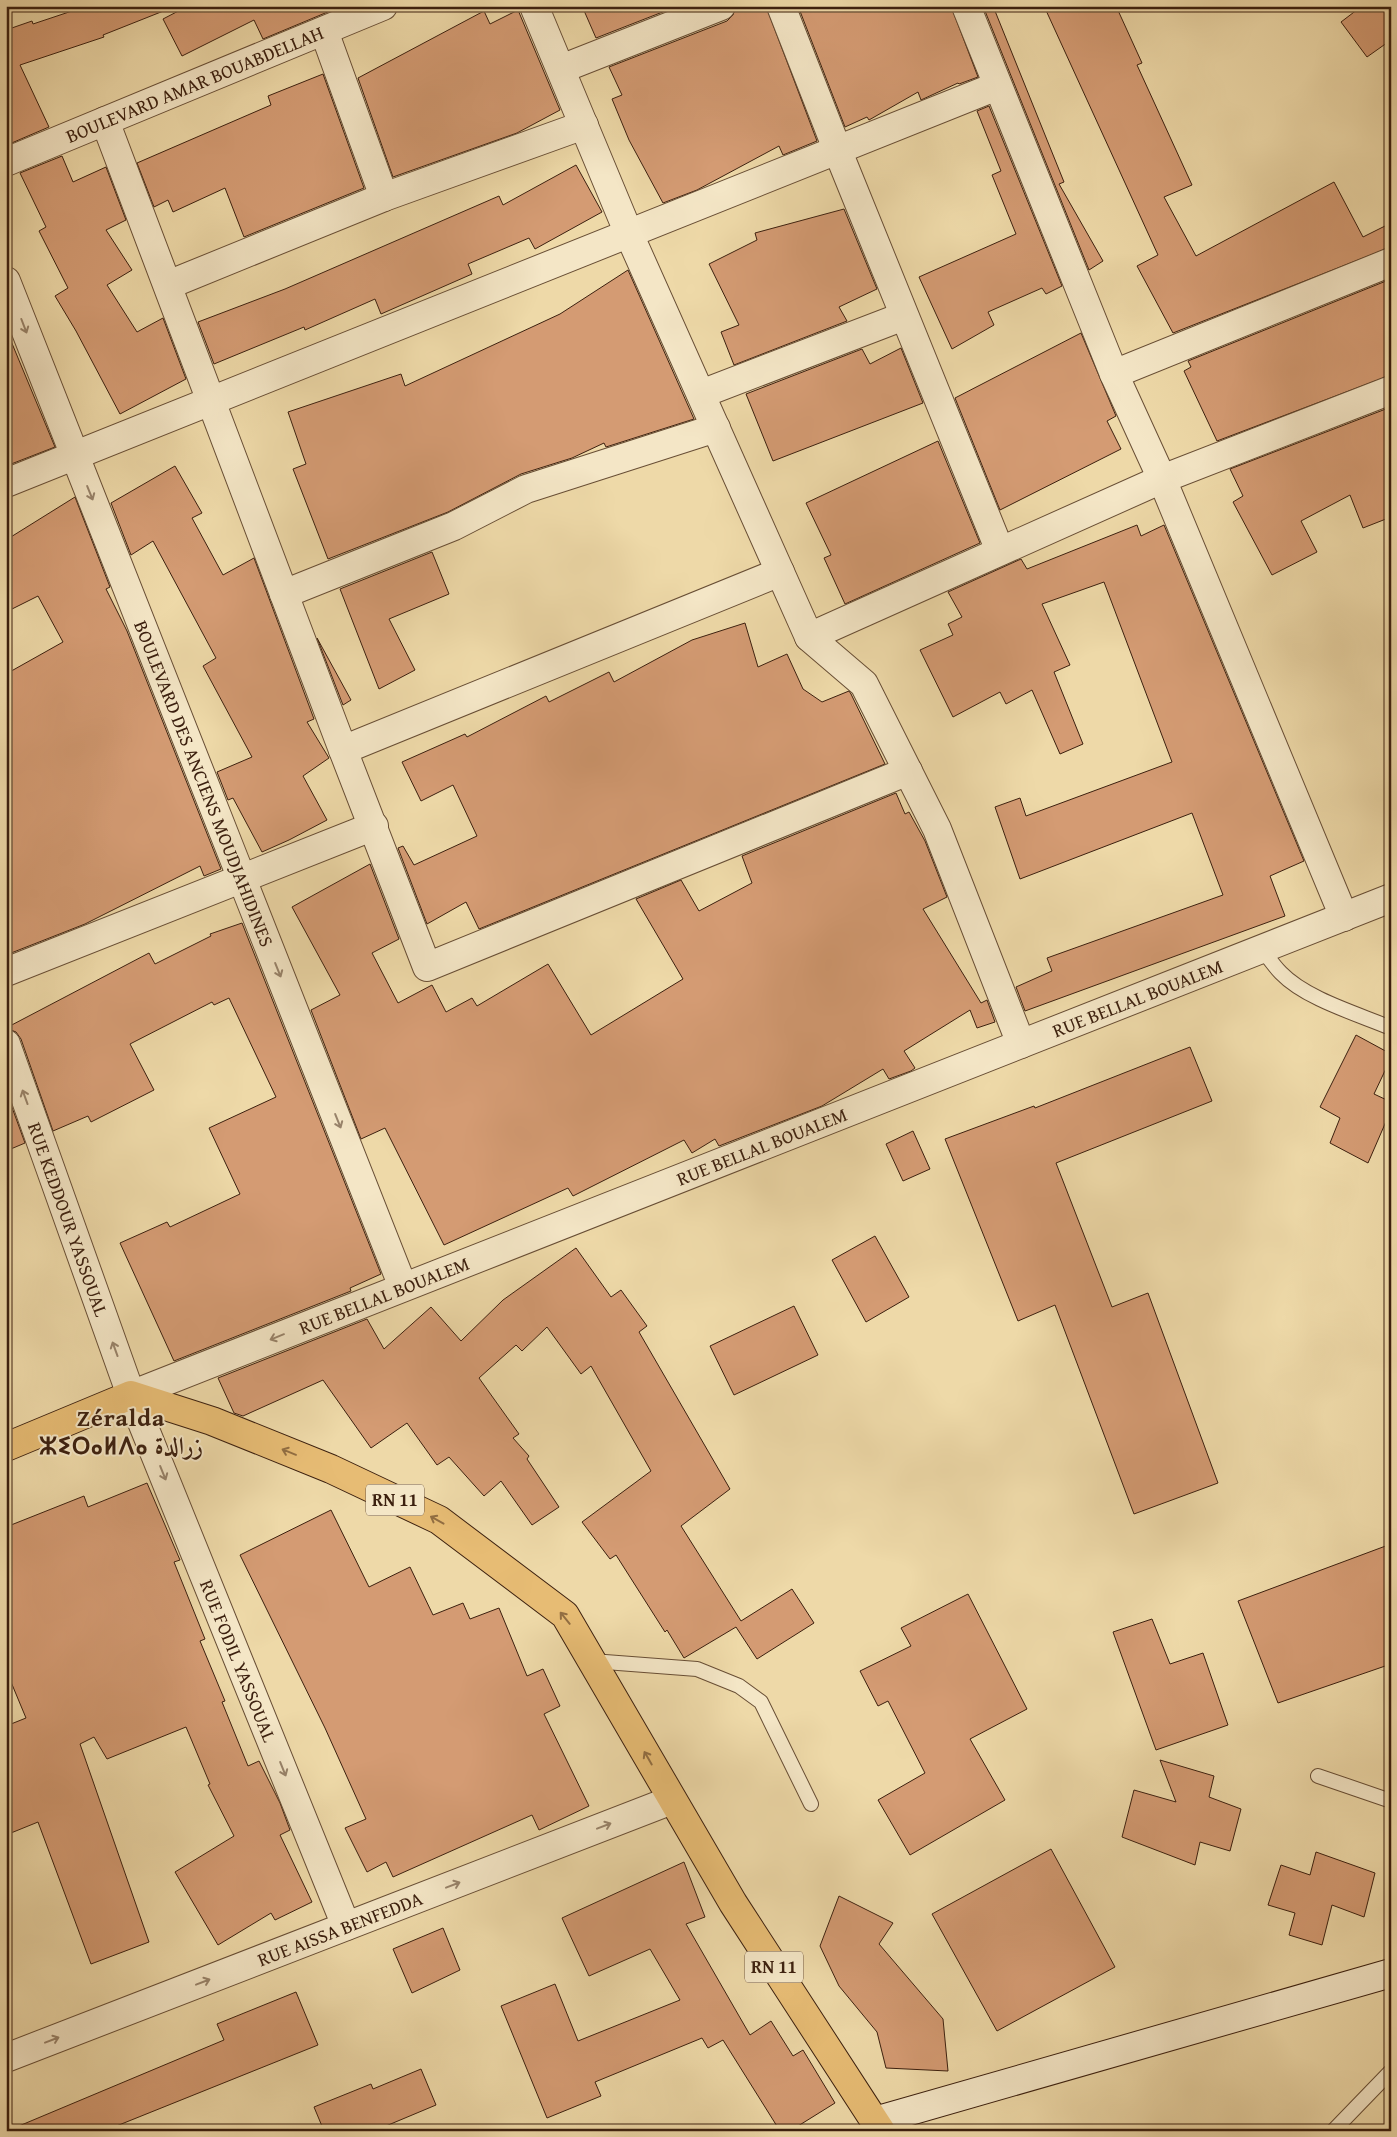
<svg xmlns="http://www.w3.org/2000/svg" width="1397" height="2137" font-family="'Gentium Book Plus',Amiri,'Noto Sans Tifinagh',serif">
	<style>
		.building { fill: #d49b73; stroke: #3c200f }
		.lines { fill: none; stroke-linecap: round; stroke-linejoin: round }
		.service-casing { stroke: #684e35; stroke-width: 16 }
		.minor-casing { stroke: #684e35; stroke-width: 30 }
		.tertiary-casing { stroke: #684e35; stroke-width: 30 }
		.secondary-casing { stroke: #3c200f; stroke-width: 30 }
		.primary-casing { stroke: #3c200f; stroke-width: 30 }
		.service { stroke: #f4e6c6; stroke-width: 14 }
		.minor { stroke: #f4e6c6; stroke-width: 28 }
		.tertiary { stroke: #f4e6c6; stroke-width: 28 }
		.secondary { stroke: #f4e6c6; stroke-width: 28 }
		.primary { stroke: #e7bc74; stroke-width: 28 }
		.oneway { stroke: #98836a }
		.oneway2 { stroke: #926e42 }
		.labels { text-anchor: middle; stroke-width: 4; stroke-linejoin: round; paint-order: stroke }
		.shield { fill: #f4e6c6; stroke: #735b46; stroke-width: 1 }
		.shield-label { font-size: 18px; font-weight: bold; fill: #3c200f }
		.street-label { font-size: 19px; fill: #3c200f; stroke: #f4e6c6 }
		.district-label { font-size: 24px; font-weight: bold; letter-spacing: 1px; fill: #3c200f; stroke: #f4e6c6 }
	</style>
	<rect width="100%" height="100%" fill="#eed9a8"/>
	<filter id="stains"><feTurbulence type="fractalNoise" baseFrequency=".004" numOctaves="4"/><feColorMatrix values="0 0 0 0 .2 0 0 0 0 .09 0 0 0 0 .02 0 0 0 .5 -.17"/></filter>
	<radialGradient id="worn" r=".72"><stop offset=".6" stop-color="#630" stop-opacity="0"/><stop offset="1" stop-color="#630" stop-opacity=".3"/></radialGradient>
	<path class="building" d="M 87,6 L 171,6 L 171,8 L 103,35 L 104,37 L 20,65 L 49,127 L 7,145 L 6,30 L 32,21 L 33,24 Z
		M 188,6 L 342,6 L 263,39 L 254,20 L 182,56 L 163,19 Z
		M 582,6 L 678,6 L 596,38 Z
		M 736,6 L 766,6 L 817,141 L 783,155 L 779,146 L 697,190 L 663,203 L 629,140 L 612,99 L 622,95 L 609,67 L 727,21 L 733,15 Z
		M 798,6 L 951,6 L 978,77 L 959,84 L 958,83 L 921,100 L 918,92 L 869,120 L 867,117 L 845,127 Z
		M 983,6 L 993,6 L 1064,182 L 1059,184 L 1103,261 L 1089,270 Z
		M 1044,6 L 1116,6 L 1142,63 L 1137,65 L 1192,185 L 1164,197 L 1196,256 L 1334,182 L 1363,237 L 1391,223 L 1391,247 L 1173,333 L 1137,266 L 1158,255 Z
		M 1362,6 L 1391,6 L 1391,40 L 1367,57 L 1341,22 Z
		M 518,10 L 560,110 L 517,133 L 393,177 L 358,78 L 484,11 L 490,24 Z
		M 323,74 L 364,188 L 244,237 L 225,188 L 173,212 L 168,200 L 154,207 L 137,163 L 271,105 L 268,96 Z
		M 989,106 L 1062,286 L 1046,294 L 1042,288 L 988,312 L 994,325 L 952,349 L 919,277 L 1016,234 L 992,175 L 1001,171 L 977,111 Z
		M 62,156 L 73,182 L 106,167 L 126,220 L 106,230 L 132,270 L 107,285 L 137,332 L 163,318 L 186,379 L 120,414 L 76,331 L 55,296 L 68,288 L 39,231 L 46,227 L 20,173 Z
		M 576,165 L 602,212 L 535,249 L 529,238 L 468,264 L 472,274 L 381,314 L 375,299 L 305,330 L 304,327 L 214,364 L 198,322 L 285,289 L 499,196 L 503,205 Z
		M 844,209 L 877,289 L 839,307 L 847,321 L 734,365 L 721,332 L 739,325 L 709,264 L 757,240 L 755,233 Z
		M 628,270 L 694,419 L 606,447 L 604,443 L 572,458 L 521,474 L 448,512 L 328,559 L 293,469 L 306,464 L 288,412 L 401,374 L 405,386 L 560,314 Z
		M 1391,279 L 1391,375 L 1217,441 L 1184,371 L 1191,367 L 1188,361 Z
		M 6,329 L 55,447 L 6,466 Z
		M 1081,333 L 1116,416 L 1107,421 L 1121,449 L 1000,510 L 955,398 Z
		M 901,348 L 923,403 L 773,461 L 746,394 L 862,349 L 870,364 Z
		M 1391,407 L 1391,517 L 1363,528 L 1350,495 L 1301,521 L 1317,552 L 1272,575 L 1233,502 L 1243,496 L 1230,469 Z
		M 938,441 L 980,543 L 845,604 L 824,558 L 831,555 L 806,503 Z
		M 175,466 L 202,513 L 192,518 L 223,575 L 254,558 L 314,719 L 307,722 L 329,758 L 303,776 L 327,820 L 289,840 L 262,852 L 233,798 L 228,800 L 217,772 L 252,757 L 203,666 L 216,658 L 153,541 L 131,555 L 111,503 Z
		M 75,497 L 110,587 L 106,589 L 127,631 L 221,869 L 204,876 L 200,866 L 85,924 L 6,955 L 6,674 L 63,642 L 38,596 L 6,612 L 6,540 Z
		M 1137,525 L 1141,536 L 1164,525 L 1304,861 L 1270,876 L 1285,916 L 1025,1011 L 1016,987 L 1052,971 L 1047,958 L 1223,895 L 1192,813 L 1020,879 L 995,807 L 1020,798 L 1026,816 L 1172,762 L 1104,582 L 1042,604 L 1070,665 L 1054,672 L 1083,744 L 1060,754 L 1032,690 L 1006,704 L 1000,692 L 953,717 L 920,650 L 953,635 L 948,624 L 962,617 L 948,592 L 1021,559 L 1027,569 Z
		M 432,552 L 449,594 L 389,619 L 415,670 L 379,689 L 340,589 Z
		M 745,623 L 758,667 L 787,654 L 803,689 L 822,702 L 849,691 L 851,694 L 885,764 L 479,929 L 466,902 L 427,924 L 398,848 L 403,846 L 414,865 L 477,836 L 453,785 L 421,801 L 402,762 L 465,734 L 467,737 L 546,696 L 549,702 L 609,672 L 614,682 L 692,640 Z
		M 317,638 L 351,700 L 343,705 Z
		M 896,793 L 905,814 L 909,812 L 925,841 L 947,897 L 923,909 L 981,1003 L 987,1000 L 995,1022 L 977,1028 L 970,1010 L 904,1051 L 915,1068 L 911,1071 L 889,1079 L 883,1069 L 822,1106 L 719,1146 L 715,1139 L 692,1153 L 684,1140 L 573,1196 L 568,1188 L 444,1245 L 385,1128 L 361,1139 L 311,1010 L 340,995 L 292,907 L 370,864 L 399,939 L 372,953 L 398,1003 L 432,985 L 446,1012 L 472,998 L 477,1006 L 548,964 L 591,1035 L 683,979 L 636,899 L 681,880 L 699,911 L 752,883 L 742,856 Z
		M 242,923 L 381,1274 L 350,1288 L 351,1291 L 174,1361 L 120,1243 L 167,1222 L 170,1227 L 240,1194 L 209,1128 L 276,1097 L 229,998 L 214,1005 L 212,1002 L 130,1044 L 154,1090 L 91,1122 L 88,1116 L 53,1131 L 21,1039 L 16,1032 L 6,1028 L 149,953 L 155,964 L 211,936 L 210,934 Z
		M 1356,1035 L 1391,1054 L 1391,1058 L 1374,1094 L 1391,1102 L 1391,1110 L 1368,1163 L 1330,1143 L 1340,1118 L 1320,1107 Z
		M 1190,1047 L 1212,1101 L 1056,1163 L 1112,1307 L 1148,1293 L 1218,1483 L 1134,1514 L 1055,1305 L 1018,1321 L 945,1139 L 1034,1106 L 1035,1108 Z
		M 6,1091 L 25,1143 L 6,1151 Z
		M 913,1131 L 930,1169 L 903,1181 L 886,1144 Z
		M 875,1236 L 909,1297 L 866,1322 L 832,1260 Z
		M 576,1248 L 611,1297 L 621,1290 L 647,1326 L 639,1332 L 730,1489 L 681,1526 L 741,1621 L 792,1589 L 814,1623 L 757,1659 L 736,1627 L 684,1658 L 667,1630 L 665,1632 L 616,1555 L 610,1559 L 582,1522 L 651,1471 L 591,1366 L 581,1374 L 547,1327 L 522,1351 L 516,1345 L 479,1378 L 519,1434 L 513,1438 L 529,1456 L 527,1459 L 559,1507 L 532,1525 L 501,1481 L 484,1496 L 449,1457 L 437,1465 L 407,1423 L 371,1448 L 323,1380 L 243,1416 L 234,1413 L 218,1378 L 367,1319 L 384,1349 L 431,1307 L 461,1341 L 503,1300 Z
		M 794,1306 L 818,1355 L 734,1395 L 710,1346 Z
		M 147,1483 L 180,1560 L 174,1562 L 205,1639 L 200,1641 L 225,1701 L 222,1702 L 248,1766 L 259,1761 L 280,1803 L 290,1830 L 280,1835 L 312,1902 L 275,1920 L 271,1913 L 218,1945 L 175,1872 L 234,1836 L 208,1785 L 210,1784 L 186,1727 L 107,1759 L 94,1737 L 80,1744 L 149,1942 L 91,1964 L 38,1822 L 6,1835 L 6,1726 L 26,1718 L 6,1670 L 6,1527 L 84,1496 L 88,1507 Z
		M 331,1510 L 369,1587 L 410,1567 L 433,1615 L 463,1603 L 470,1619 L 499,1608 L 527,1676 L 543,1669 L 560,1706 L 544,1714 L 589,1806 L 539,1830 L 532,1815 L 393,1877 L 386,1862 L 367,1872 L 345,1828 L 366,1819 L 325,1728 L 240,1555 Z
		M 1391,1544 L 1391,1664 L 1278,1703 L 1238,1601 Z
		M 968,1594 L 1027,1709 L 970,1739 L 1005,1800 L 910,1855 L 878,1800 L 925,1773 L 888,1701 L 878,1706 L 860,1671 L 911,1646 L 901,1628 Z
		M 1152,1619 L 1170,1664 L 1203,1653 L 1228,1725 L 1156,1750 L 1113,1632 Z
		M 1160,1760 L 1214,1776 L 1209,1797 L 1241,1809 L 1230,1851 L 1200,1842 L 1195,1865 L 1122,1837 L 1134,1790 L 1176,1802 Z
		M 1051,1849 L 1115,1967 L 997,2031 L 932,1914 Z
		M 1316,1852 L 1375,1873 L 1364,1917 L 1332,1905 L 1322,1945 L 1289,1935 L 1295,1913 L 1268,1905 L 1281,1865 L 1310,1875 Z
		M 684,1862 L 705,1917 L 686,1924 L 750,2035 L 771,2021 L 793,2056 L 803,2050 L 835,2103 L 790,2131 L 780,2131 L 723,2040 L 708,2048 L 702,2038 L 595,2082 L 601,2096 L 547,2118 L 501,2006 L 555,1984 L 578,2041 L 680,2000 L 650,1949 L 589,1976 L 562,1918 Z
		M 839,1896 L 893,1923 L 879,1944 L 943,2019 L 948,2071 L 886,2068 L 877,2032 L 839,1986 L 820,1946 Z
		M 443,1928 L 460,1970 L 412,1993 L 393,1949 Z
		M 296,1992 L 318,2045 L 104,2131 L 7,2131 L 224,2040 L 217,2024 Z
		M 421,2069 L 436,2105 L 374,2131 L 324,2131 L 314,2107 L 371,2084 L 373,2089 Z"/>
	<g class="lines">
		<g class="service-casing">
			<path id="service" d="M 1262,949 C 1268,957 1274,966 1281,973 C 1306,999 1358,1014 1391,1028
				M 592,1661 L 697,1669 L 739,1686 L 761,1702 L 811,1804
				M 1318,1776 L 1391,1801
				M 1333,2131 L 1391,2071"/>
		</g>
		<g class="minor-casing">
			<g id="minor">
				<path d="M 534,6 L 629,234 L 809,637 L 864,684 L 937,829 L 1021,1044"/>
				<path d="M 781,6 L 837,149 L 1000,551"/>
				<path d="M 966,6 L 1114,374 L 1162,479 L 1344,917"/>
				<path d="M 324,31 L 384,197"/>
				<path d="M 561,69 L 721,6"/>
				<path d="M 105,121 L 343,750 L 427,967 L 908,771"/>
				<path id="s1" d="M 6,162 L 383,6"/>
				<path id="s2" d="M 6,281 L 403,1287"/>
				<path d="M 168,285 L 384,197 L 584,125"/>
				<path d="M 1114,374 L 1391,262"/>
				<path d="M 701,394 L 904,316"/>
				<path d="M 6,483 L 997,86"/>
				<path d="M 284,594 L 454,526 L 526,489 L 716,428"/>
				<path d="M 809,637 L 1162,479 L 1391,390"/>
				<path d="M 343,750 L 780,572"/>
				<path d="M 6,972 L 374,826"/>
				<path id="s3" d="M 6,1044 L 131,1395 L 346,1926"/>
				<path id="s4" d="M 6,2058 L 672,1800"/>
			</g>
		</g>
		<g class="tertiary-casing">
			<g id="tertiary">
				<path id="s5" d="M 131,1395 L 1391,898"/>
			</g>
		</g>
		<g class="secondary-casing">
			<path id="secondary" d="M 875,2121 L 1391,1973"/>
		</g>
		<g class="primary-casing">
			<path id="primary" d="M 6,1447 L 131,1395 L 212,1421 L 331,1469 L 439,1520 L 565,1615 L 733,1903 L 881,2131"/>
		</g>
		<use href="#service" class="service"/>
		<use href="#minor" class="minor"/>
		<use href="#tertiary" class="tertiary"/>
		<use href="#secondary" class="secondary"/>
		<use href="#primary" class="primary"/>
	</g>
	<defs><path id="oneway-shaft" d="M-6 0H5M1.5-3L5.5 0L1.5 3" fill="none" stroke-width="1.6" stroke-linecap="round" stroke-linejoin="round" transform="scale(1.25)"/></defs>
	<g class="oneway">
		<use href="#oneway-shaft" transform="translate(24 326) rotate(69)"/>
		<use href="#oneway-shaft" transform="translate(90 493) rotate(68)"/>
		<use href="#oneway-shaft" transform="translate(278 970) rotate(68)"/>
		<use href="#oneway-shaft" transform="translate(25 1097) rotate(-110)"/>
		<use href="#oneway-shaft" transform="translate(338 1121) rotate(68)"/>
		<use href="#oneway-shaft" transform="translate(277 1337) rotate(158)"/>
		<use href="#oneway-shaft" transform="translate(115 1349) rotate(-110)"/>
		<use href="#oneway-shaft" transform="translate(163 1473) rotate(68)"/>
		<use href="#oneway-shaft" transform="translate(283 1769) rotate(68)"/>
		<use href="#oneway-shaft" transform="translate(604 1826) rotate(-21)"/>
		<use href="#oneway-shaft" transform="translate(453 1885) rotate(-21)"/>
		<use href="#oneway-shaft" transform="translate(203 1982) rotate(-21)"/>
		<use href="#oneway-shaft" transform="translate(52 2040) rotate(-21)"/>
	</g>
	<g class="oneway2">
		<use href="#oneway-shaft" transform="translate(289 1452) rotate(-158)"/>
		<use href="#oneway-shaft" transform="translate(437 1520) rotate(-151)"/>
		<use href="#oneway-shaft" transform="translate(565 1618) rotate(-129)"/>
		<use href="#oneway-shaft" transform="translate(648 1758) rotate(-120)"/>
	</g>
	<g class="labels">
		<g class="shield">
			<rect x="366" y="1484.5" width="58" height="31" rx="4"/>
			<rect x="745" y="1951.5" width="58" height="31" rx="4"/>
		</g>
		<g class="shield-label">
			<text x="395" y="1506">RN 11</text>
			<text x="774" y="1973">RN 11</text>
		</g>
		<g class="street-label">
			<text dy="7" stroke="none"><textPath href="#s1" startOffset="204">BOULEVARD AMAR BOUABDELLAH</textPath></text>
			<text dy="7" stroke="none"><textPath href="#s2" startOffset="540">BOULEVARD DES ANCIENS MOUDJAHIDINES</textPath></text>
			<text dy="7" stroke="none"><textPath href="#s5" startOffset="1082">RUE BELLAL BOUALEM</textPath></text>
			<text dy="7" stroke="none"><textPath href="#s5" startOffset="678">RUE BELLAL BOUALEM</textPath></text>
			<text dy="7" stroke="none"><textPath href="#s3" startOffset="186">RUE KEDDOUR YASSOUAL</textPath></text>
			<text dy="7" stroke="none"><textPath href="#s5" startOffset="272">RUE BELLAL BOUALEM</textPath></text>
			<text dy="7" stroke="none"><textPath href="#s3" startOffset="659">RUE FODIL YASSOUAL</textPath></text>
			<text dy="7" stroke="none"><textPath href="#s4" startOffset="358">RUE AISSA BENFEDDA</textPath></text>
		</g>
		<g class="district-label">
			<text x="121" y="1426">Zéralda<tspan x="121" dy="28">ⵣⵉⵔⴰⵍⴷⴰ زرالدة</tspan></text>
		</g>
	</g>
	<rect width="1397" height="2137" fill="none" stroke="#eed9a8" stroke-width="25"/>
	<rect x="8" y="8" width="1382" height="2122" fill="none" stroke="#3c200f" stroke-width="2.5"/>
	<rect x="12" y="12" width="1372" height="2112" fill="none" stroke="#3c200f"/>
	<rect width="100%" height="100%" filter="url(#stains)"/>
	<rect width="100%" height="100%" fill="url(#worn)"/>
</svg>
